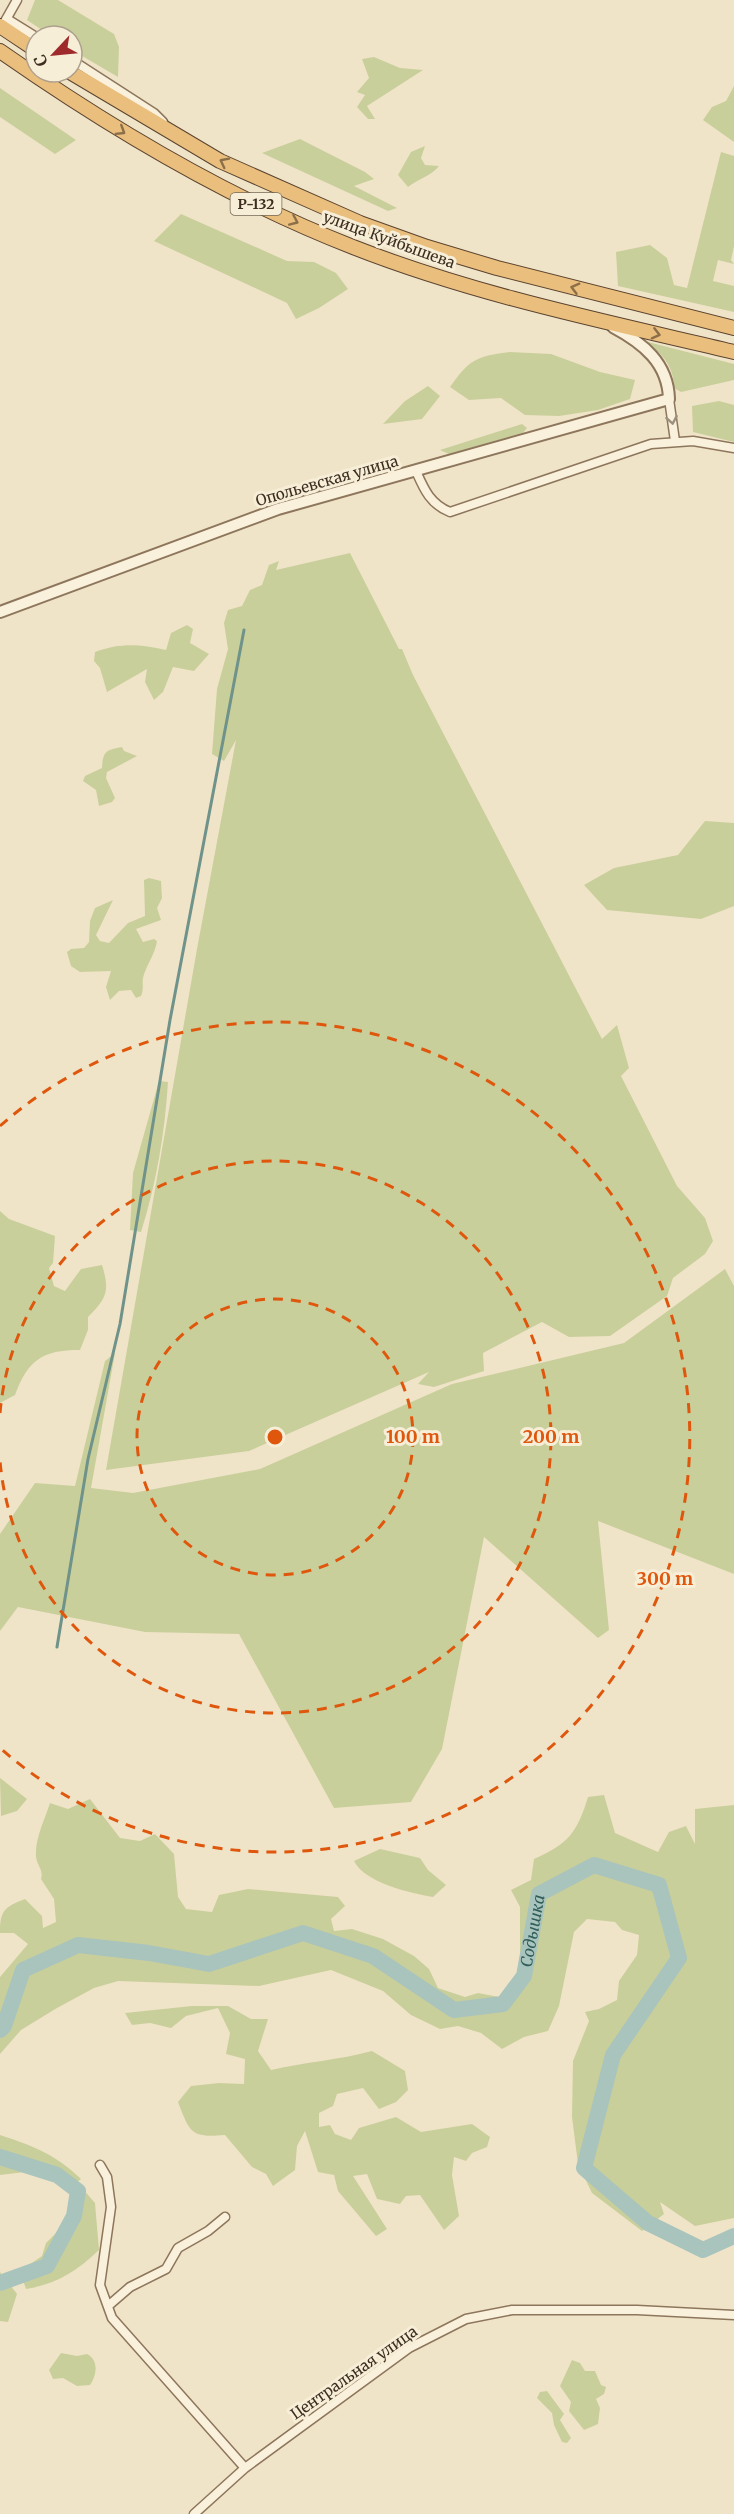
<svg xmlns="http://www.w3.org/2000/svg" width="734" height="2514" font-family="Merriweather,serif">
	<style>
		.green { fill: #c9cf9b }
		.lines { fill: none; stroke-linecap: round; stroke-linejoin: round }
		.stream { stroke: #6f938a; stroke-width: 3 }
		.river { stroke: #a9c4bc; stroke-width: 16 }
		.minor-casing { stroke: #8d765c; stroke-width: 11 }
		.tertiary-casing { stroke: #8d765c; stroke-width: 14 }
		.trunk-casing { stroke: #5b4430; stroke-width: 16 }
		.minor { stroke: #faf1dc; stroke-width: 8 }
		.tertiary { stroke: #faf1dc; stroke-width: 10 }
		.trunk { stroke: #eabe7c; stroke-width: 14 }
		.oneway { stroke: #8b6f49 }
		.oneway2 { stroke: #9c907e }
		.ring { fill: none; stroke: #df570d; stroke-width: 3; stroke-dasharray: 10 8 }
		.labels { text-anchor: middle; stroke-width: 6; stroke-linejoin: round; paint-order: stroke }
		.shield { fill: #f7eed8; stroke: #756857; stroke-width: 1.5 }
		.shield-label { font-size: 14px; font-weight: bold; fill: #3d2e20 }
		.street-label { font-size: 15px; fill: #3d2e20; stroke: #f7eed8 }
		.water-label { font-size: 16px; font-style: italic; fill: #2f5d5a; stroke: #f7eed8 }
		.centre { fill: #df570d; stroke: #f7eed8; stroke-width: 3 }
		.ring-label { font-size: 18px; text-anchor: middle; font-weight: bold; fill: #df570d; stroke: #f7eed8; stroke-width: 6; stroke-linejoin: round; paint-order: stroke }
	</style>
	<rect width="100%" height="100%" fill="#f0e4c8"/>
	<path class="green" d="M 35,0 L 58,0 L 114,34 L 119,47 L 118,77 L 72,50 L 72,36 L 51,36 L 27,20 Z
		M 374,57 L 400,68 L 423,70 L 367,106 L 375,119 L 368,119 L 357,107 L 365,95 L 357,92 L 369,78 L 362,59 Z
		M 734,86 L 734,142 L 703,120 L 712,107 L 726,101 Z
		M 0,88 L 76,140 L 55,154 L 0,117 Z
		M 300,139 L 365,172 L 374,179 L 354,186 L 397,208 L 388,211 L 262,153 Z
		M 425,146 L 421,158 L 425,165 L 439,166 C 431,176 418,179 408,187 L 398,175 L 411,152 Z
		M 721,152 L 734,156 L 734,246 L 731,260 L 734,264 L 718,260 L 713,281 L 734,286 L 734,312 L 618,286 L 616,252 L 650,245 L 667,258 L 674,285 L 687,288 Z
		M 181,214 L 287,261 L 314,262 L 336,273 L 348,289 L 319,308 L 296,319 L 287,303 L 154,241 Z
		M 644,341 L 734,364 L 734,380 L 681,392 L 674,388 C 674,366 662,353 644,341 Z
		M 510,352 L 551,354 L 600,372 L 635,380 L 630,399 L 598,410 L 559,416 L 525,415 L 501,398 L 469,400 L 450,387 C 469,360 476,356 510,352 Z
		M 428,386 L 440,396 L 422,419 L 383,424 L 405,401 Z
		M 719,401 L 734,405 L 734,442 L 693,432 L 692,406 Z
		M 522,424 L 527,428 L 523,433 L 449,454 L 440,450 Z
		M 350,553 L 399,649 L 402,649 L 413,675 L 602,1039 L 617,1025 L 629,1068 L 621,1076 L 677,1186 L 705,1218 L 713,1241 L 705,1254 L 673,1278 L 667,1296 L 610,1336 L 569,1337 L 542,1322 L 483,1353 L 484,1371 L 434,1387 L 418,1384 L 429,1372 L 249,1451 L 106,1470 L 197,949 L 236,740 L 224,761 L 212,754 L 217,689 L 228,649 L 224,623 L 228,610 L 242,606 L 250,590 L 262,585 L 269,565 L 279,561 L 276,570 Z
		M 187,625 L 193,629 L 190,643 L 209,654 L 194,671 L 173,667 L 163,692 L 154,700 L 145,682 L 147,669 L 107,692 L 100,668 L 94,661 L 95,652 C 120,643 139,644 166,650 L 171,633 Z
		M 122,747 L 124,751 L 137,756 L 107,772 L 106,778 L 115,798 L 112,802 L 99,806 L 96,790 L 83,781 L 85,776 L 102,768 C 103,751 106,750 122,747 Z
		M 705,821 L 734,823 L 734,906 L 701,919 L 607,910 L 584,885 L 614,868 L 678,855 Z
		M 149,878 L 161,881 L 162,898 L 157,908 L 161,920 L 136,929 L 143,942 L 154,939 L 157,941 C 155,955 146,965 143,978 C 142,985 144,989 141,996 L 136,998 L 131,990 L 119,991 L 110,1000 L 106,987 L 111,971 L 80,972 L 71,966 L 67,952 L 71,949 L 84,948 L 89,942 L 90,921 L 95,908 L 113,900 L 96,935 L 100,941 L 109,943 L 128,923 L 145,916 L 144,880 Z
		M 159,1081 L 168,1082 C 165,1132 156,1185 141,1232 L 130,1230 L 133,1173 Z
		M 0,1211 L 9,1219 L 55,1236 L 53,1263 L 49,1268 L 54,1286 L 65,1291 L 81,1269 L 102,1265 C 110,1291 107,1298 88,1317 L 88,1330 L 80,1350 C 42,1350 28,1360 15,1395 L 0,1403 Z
		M 725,1269 L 734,1286 L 734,1574 L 598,1521 L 609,1630 L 598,1638 L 484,1537 L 442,1749 L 411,1802 L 334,1808 L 239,1634 L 145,1632 L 18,1607 L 0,1631 L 0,1534 L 35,1483 L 75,1486 L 105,1361 L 115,1353 L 91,1488 L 133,1493 L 260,1469 L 452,1384 L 624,1343 Z
		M 0,1778 L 27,1799 L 17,1811 L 1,1816 Z
		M 604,1795 L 615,1833 L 658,1852 L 669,1832 L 686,1826 L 695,1844 L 695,1809 L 734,1805 L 734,2218 L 695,2226 L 660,2202 L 664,2214 L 642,2231 L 592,2193 L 578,2164 L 572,2117 L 573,2061 L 589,2021 L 585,2012 L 599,2009 L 617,2000 L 619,1981 L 637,1955 L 639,1935 L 622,1930 L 615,1922 L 587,1919 L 574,1932 L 559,2006 L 548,2031 L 524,2037 L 502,2049 L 481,2033 L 458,2026 L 440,2029 L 411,2015 L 383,1991 L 331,1970 L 259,1986 L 118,1981 L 94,1988 L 57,2008 L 21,2030 L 0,2054 L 0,1977 L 28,1944 L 14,1933 L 0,1933 C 0,1911 4,1907 25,1899 L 42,1916 L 43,1928 L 56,1922 L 54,1899 L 41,1879 C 44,1870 36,1864 36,1856 C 35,1838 45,1819 50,1803 L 68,1809 L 90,1799 L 120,1838 L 140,1841 L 155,1834 L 174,1854 L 178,1897 L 186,1909 L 212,1912 L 219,1895 L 248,1889 L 338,1897 L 345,1906 L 331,1919 L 334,1931 L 352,1929 L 383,1939 L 414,1956 L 429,1969 L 438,1988 L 465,1997 L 478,1993 L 499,1997 L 503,2003 L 524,1976 L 520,1956 L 520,1907 L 511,1890 L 531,1880 L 534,1859 C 568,1844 577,1833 588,1797 Z
		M 380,1849 L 420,1858 L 428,1870 L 446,1885 L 433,1897 C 410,1893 365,1883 354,1861 Z
		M 192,2006 L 228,2006 L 251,2019 L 268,2019 L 258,2051 L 271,2070 C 305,2062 339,2060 372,2051 L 405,2071 L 408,2090 L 396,2102 L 379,2109 L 363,2088 L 337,2094 L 333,2106 L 319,2113 L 319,2127 L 330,2125 L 335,2134 L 351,2140 L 359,2128 L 396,2117 L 421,2132 L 472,2124 L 490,2137 L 487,2147 L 472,2153 L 466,2161 L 454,2157 L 452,2175 L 459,2216 L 444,2230 L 420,2195 L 406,2196 L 400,2204 L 377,2199 L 367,2174 L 353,2176 L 387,2229 L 376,2236 L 338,2191 L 334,2175 L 318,2172 L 305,2131 L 297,2146 L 295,2170 L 273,2186 L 266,2174 L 252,2167 L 225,2135 C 191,2138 190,2133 178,2102 L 191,2086 L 219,2083 L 244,2084 L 245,2059 L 226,2054 L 230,2033 L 218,2008 L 186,2016 L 171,2028 L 150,2023 L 132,2025 L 125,2013 Z
		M 0,2135 C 31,2145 57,2155 81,2179 L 75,2184 L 58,2168 L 0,2175 Z
		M 83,2189 L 95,2203 L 99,2250 C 77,2271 57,2284 26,2289 L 20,2271 L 42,2256 L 46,2243 L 59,2230 Z
		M 0,2272 L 17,2294 L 8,2322 L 0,2321 Z
		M 61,2353 L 77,2356 L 87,2354 C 99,2360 97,2375 90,2385 L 77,2386 L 63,2378 L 53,2379 L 49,2370 Z
		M 572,2360 L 580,2363 L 585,2371 L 595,2371 L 601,2385 L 606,2387 L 604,2394 L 596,2399 L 600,2408 L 598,2424 L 584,2430 L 569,2411 L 571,2402 L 560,2386 Z
		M 547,2391 L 564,2414 L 560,2420 L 571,2438 L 567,2443 L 562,2442 L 554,2425 L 552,2413 L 537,2398 L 540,2392 Z"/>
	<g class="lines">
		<path class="stream" d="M 57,1647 L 88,1459 L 120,1324 L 170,1020 L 244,630"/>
		<g class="river">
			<path id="s1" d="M 0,2030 L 4,2026 L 23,1970 L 78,1945 L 149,1953 L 209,1964 L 303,1933 L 373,1956 L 454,2010 L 503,2004 L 524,1976 L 539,1894 L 594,1865 L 659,1885 L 679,1958 L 613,2055 L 584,2168 L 648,2223 L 703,2250 L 734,2236"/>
			<path d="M 0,2157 L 57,2175 L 78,2191 L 74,2216 L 47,2266 L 0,2283"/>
		</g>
		<g class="minor-casing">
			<path id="minor" d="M 7,19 L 36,37
				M 4,23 L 17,0
				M 72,60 L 154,113 L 163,122
				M 669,399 L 675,441
				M 416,471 C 424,489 430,504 450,512 L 651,444 L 693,441 L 734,448
				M 100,2165 L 107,2177 L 111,2207 L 100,2285 L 112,2318 L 245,2468
				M 108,2306 L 130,2287 L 166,2269 L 178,2248 L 208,2231 L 225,2217
				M 194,2514 L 245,2468 L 409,2348 L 466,2319 L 512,2310 L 637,2310 L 734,2315"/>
		</g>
		<g class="tertiary-casing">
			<path id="tertiary" d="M 0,612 L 278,509 L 669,399 C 668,363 643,343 613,327"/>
		</g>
		<g class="trunk-casing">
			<path id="trunk" d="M 0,26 L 36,50
				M 0,51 C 110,128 227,198 353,247 C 475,295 607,322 734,352
				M 70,72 L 220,161 L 360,223 L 427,247 L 497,268 L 734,328"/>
		</g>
		<use href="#minor" class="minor"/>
		<use href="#tertiary" class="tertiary"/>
		<use href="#trunk" class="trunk"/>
	</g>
	<defs><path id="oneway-chevron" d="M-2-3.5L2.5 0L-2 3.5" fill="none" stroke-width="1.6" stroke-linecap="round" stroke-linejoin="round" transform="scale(1.5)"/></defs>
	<g class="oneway">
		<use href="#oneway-chevron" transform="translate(121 131) rotate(32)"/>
		<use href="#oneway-chevron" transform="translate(224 162) rotate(-153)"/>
		<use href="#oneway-chevron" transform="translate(294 221) rotate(24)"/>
		<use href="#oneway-chevron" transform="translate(575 288) rotate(-165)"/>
		<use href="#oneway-chevron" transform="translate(656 334) rotate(14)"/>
	</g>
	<use class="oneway2" href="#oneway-chevron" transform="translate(672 420) rotate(80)"/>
	<g class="ring">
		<circle cx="275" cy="1437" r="138"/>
		<path d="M0 1413A276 276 0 1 1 0 1461"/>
		<path d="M0 1126A415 415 0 1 1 0 1748"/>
	</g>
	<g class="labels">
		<rect class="shield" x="230.5" y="193" width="51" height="22" rx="4.5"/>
		<g class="shield-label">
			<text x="256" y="209">Р-132</text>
		</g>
		<g class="street-label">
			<text transform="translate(389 240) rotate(20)" y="5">улица Куйбышева</text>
			<text transform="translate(327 481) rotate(-16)" y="5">Опольевская улица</text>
			<text transform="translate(354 2373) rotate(-35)" y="5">Центральная улица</text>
		</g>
		<g class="water-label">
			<text dy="6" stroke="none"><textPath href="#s1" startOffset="658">Содышка</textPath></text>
		</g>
	</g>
	<circle cx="275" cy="1437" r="9" class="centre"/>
	<g class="ring-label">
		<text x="413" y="1443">100 m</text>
		<text x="551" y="1443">200 m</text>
		<text x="665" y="1585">300 m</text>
	</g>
	<g transform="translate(54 54) rotate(244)"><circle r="28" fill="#f7eed8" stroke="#ada18e" stroke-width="1.5"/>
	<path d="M0-4.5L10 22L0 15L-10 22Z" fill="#9e2a2b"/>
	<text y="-9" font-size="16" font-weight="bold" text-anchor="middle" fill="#3d2e20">С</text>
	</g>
</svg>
